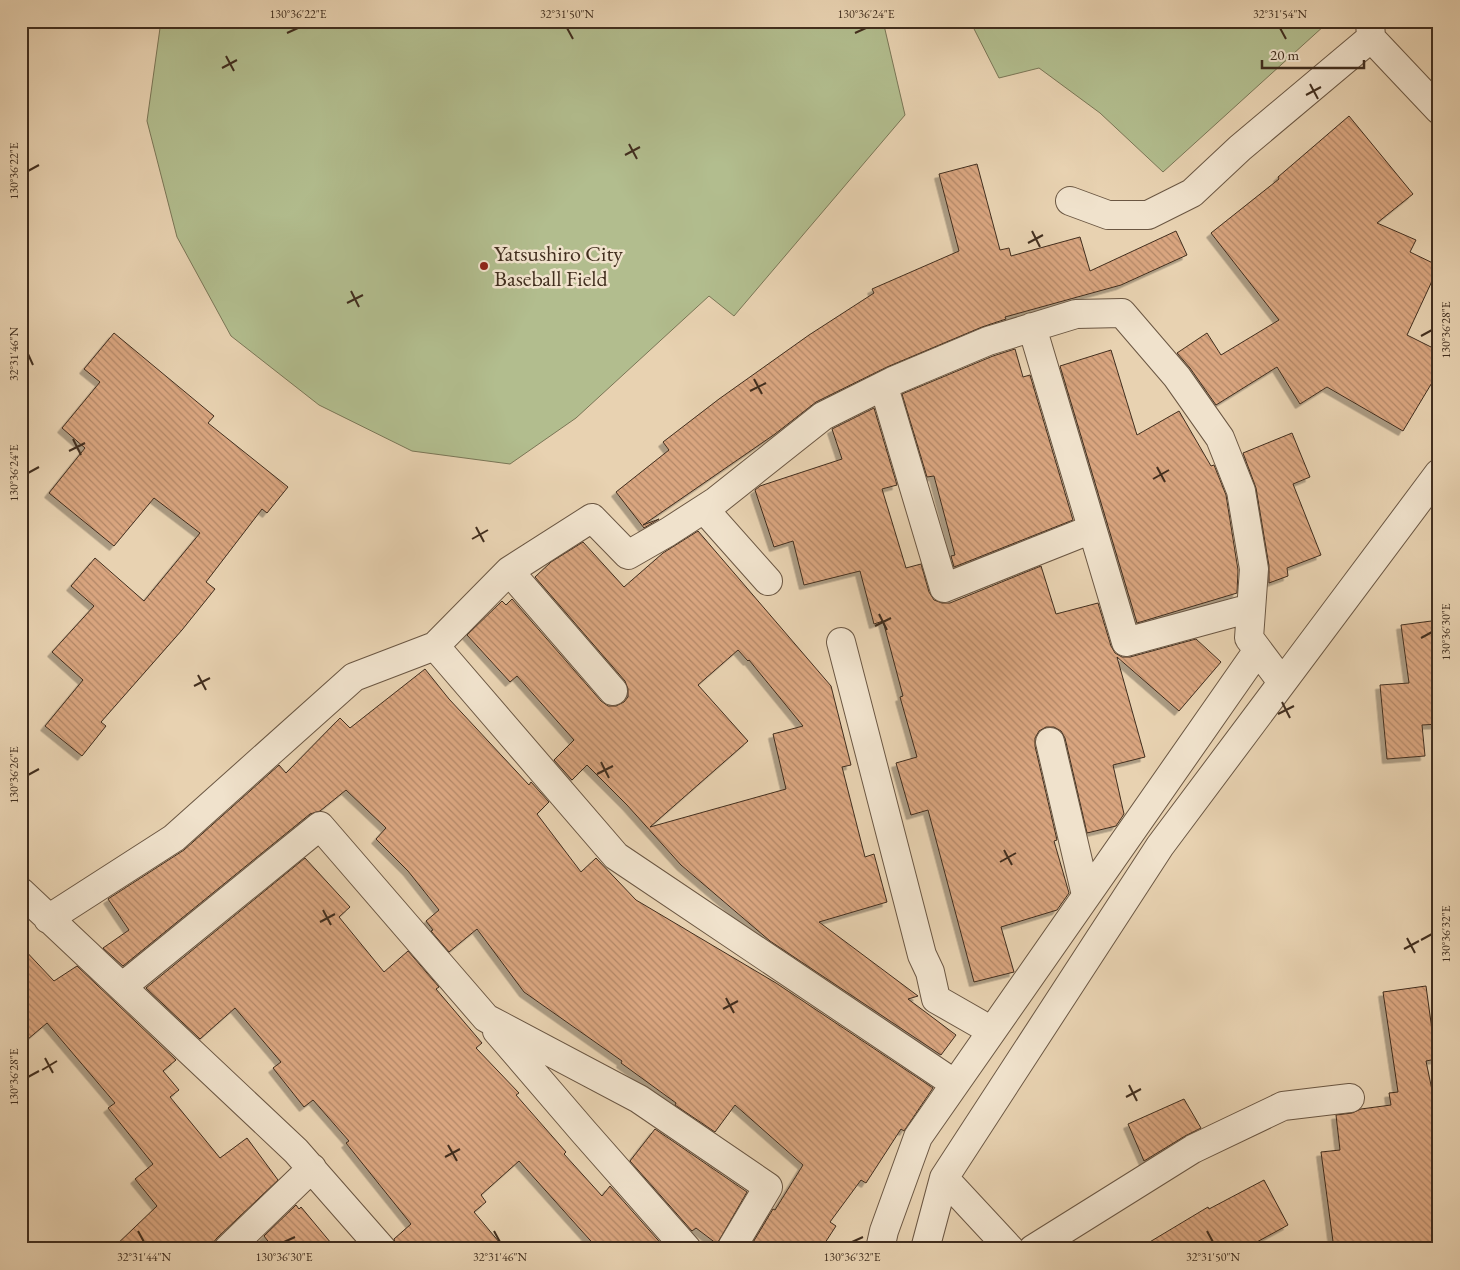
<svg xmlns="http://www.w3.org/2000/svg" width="1460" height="1270" font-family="'EB Garamond',serif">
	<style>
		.grass { fill: #b2bd8e; stroke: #7a7656 }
		.building { fill: url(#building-back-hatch); stroke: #412e1e; fill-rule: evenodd; filter: url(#shadow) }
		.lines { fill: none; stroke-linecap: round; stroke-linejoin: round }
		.minor-casing { stroke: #6b5743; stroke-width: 30 }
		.minor { stroke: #f0e2cc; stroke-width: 28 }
		.ticks { fill: none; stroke: #412e1e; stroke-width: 2 }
		.poi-dot { fill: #8f2418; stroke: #f0e2cc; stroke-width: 2 }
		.labels { text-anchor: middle; stroke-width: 5; stroke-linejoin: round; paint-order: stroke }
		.poi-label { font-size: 22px; fill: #412e1e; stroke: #f0e2cc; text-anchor: start }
		.neatline { fill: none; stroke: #412e1e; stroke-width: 2 }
		.ticks-label { font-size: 12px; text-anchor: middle; fill: #412e1e }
	</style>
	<defs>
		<pattern id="building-back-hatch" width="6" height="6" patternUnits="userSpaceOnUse" patternTransform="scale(1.25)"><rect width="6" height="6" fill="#d9a57f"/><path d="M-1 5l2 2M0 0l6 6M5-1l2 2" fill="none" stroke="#b28767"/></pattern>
		<filter id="shadow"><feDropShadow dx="-4.5" dy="4.5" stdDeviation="0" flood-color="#0004"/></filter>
	</defs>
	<rect width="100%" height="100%" fill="#e8d2b1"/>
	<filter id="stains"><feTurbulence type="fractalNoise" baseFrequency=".004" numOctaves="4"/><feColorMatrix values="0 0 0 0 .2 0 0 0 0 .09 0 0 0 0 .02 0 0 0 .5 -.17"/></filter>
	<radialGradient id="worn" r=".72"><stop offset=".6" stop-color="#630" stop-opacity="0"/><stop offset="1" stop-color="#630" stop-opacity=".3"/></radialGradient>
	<path class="grass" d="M 161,21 L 883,21 L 905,115 L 734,316 L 709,296 L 576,418 L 510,464 L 412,451 L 319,405 L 231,336 L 177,237 L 147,121 Z
		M 970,21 L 1325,21 L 1325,25 L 1163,172 L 1100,113 L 1039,68 L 999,78 Z"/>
	<path class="building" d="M 1349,116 L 1413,194 L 1377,223 L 1416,240 L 1410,252 L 1439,266 L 1407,335 L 1439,351 L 1439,371 L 1403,431 L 1327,387 L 1300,404 L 1277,367 L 1216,405 L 1190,368 L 1177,353 L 1207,333 L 1221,355 L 1279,320 L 1211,233 L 1279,179 L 1278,177 Z
		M 977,164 L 1000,250 L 1009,248 L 1011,256 L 1080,237 L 1090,271 L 1176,231 L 1187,255 L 1121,285 L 1005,317 L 1006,319 L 982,327 L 887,367 L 816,402 L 775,434 L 643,525 L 659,519 L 644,528 L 616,492 L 669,450 L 663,442 L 719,399 L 809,335 L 874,293 L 872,289 L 959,251 L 939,174 Z
		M 114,333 L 214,416 L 208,423 L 288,487 L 267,513 L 262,509 L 206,582 L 215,589 L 182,630 L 101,722 L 106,726 L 82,756 L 45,726 L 83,680 L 52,652 L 94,606 L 71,586 L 95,558 L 144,601 L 200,533 L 154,498 L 114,546 L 49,493 L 85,448 L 62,428 L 100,382 L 84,369 Z
		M 1015,349 L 1023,377 L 1030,375 L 1073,520 L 954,567 L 951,556 L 955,555 L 934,476 L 927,477 L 902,394 L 993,356 Z
		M 1111,350 L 1137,435 L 1179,411 L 1211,466 L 1214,465 L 1226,495 L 1238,570 L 1237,593 L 1137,623 L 1060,366 Z
		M 874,408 L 897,485 L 882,489 L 906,568 L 921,564 L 929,592 L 934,600 L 942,603 L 950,603 L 1041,566 L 1056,614 L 1098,603 L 1111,646 L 1115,653 L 1122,657 L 1130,657 L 1196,639 L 1221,662 L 1179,711 L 1117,657 L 1145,757 L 1113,765 L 1124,814 L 1116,826 L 1087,833 L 1065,738 L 1061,731 L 1054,727 L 1046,727 L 1039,731 L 1035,738 L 1035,746 L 1057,840 L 1054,841 L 1069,893 L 1057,910 L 1001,927 L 1014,972 L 974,982 L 928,810 L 911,815 L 896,763 L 917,757 L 900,697 L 903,696 L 883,621 L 874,624 L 860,571 L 804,585 L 793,541 L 774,547 L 755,490 L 760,486 L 842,459 L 832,429 Z
		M 1292,433 L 1310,477 L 1293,484 L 1321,555 L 1287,568 L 1288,576 L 1269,583 L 1269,566 L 1256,488 L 1243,453 Z
		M 698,531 L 831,686 L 851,765 L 842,767 L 865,857 L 874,854 L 887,902 L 819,922 L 918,996 L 908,999 L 956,1035 L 941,1055 L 770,941 L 681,865 L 627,805 L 587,765 L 572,780 L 554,760 L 574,740 L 517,676 L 510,682 L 467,635 L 502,601 L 506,605 L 512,599 L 601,701 L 608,706 L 616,706 L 624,702 L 628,697 L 628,689 L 625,681 L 535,577 L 551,562 L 583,542 L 624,587 L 663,553 ZM 738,650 L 748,661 L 749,660 L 803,726 L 773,734 L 786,789 L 650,827 L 748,741 L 698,685 Z
		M 1439,620 L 1439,724 L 1422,725 L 1425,756 L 1387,759 L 1380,685 L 1409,683 L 1401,625 Z
		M 425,669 L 449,699 L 529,785 L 531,782 L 549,802 L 537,814 L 581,872 L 596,858 L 636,900 L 776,983 L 933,1088 L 904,1131 L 901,1129 L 866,1183 L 861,1180 L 830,1222 L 836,1226 L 821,1249 L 749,1249 L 773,1209 L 775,1210 L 803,1165 L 735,1105 L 715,1132 L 675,1105 L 676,1103 L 621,1063 L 622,1061 L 524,992 L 477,929 L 449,952 L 431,931 L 433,930 L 426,921 L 439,910 L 408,871 L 376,839 L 386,828 L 346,790 L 320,811 L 310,814 L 123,966 L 103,948 L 129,930 L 108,899 L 184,850 L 279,765 L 286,773 L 340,718 L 350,728 Z
		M 305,858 L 350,907 L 339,917 L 384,972 L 408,951 L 439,987 L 436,989 L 482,1043 L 476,1048 L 519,1093 L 516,1095 L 566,1152 L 564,1154 L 602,1196 L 610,1186 L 665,1248 L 598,1249 L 519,1161 L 481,1195 L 486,1202 L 474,1212 L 505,1249 L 397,1249 L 394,1239 L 411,1224 L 346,1143 L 349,1141 L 313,1100 L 304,1107 L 273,1068 L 281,1062 L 235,1008 L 200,1039 L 146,988 Z
		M 21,946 L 54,981 L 77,966 L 176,1060 L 163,1071 L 179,1090 L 170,1097 L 220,1158 L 247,1138 L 278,1180 L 217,1238 L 208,1249 L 112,1249 L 157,1206 L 135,1179 L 153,1164 L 108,1108 L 115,1103 L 47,1023 L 21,1045 Z
		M 1426,986 L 1436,1059 L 1426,1061 L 1439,1124 L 1439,1249 L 1334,1249 L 1321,1152 L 1340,1150 L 1336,1115 L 1352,1113 L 1361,1109 L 1391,1105 L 1389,1093 L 1398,1092 L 1383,992 Z
		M 1184,1099 L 1201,1128 L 1185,1136 L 1144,1161 L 1128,1124 Z
		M 655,1129 L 747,1192 L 717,1244 L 696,1228 L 692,1231 L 630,1161 Z
		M 1264,1180 L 1288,1225 L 1244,1249 L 1138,1249 L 1208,1207 L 1209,1209 Z
		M 296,1205 L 299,1209 L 301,1207 L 336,1249 L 274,1249 L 264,1236 Z"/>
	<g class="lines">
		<g class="minor-casing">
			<path id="minor" d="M 1370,21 L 1371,38 L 1439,110
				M 1070,201 L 1108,215 L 1148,215 L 1192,193 L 1240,148 L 1371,38
				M 1032,327 L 1126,642 L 1251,608
				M 884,387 L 944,588 L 1092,529
				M 704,509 L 768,581
				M 509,571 L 613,691
				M 841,642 L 922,955 L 930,972 L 936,999 L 992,1031
				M 435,646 L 616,856 L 955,1084
				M 1050,742 L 1086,895
				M 21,892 L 296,1151 L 382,1249
				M 48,919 L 174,838 L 354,677 L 435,646 L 509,571 L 592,518 L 628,555 L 668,532 L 716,501 L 823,416 L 893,381 L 988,341 L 1076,314 L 1122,313 L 1177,377 L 1220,438 L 1241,491 L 1254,569 L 1249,638 L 1282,682
				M 122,987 L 320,826 L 486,1018 L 639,1099 L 768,1187 L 731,1249
				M 497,1031 L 583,1131 L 687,1249
				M 944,1178 L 1010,1249
				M 228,1249 L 312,1168
				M 880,1249 L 884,1231 L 918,1137 L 1258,650
				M 925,1249 L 944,1178 L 1160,846 L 1439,473
				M 1033,1249 L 1193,1149 L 1283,1106 L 1350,1098"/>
		</g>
		<use href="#minor" class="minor"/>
	</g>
	<path class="ticks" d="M 567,28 L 573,39M 1280,28 L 1286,39M 287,33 L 298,28M 855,33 L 866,28M 226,56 L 234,71M 222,68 L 237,60M 1310,84 L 1318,99M 1306,95 L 1321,87M 629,144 L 637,159M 625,155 L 640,147M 28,171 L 39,165M 1032,231 L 1040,247M 1028,243 L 1043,235M 351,291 L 359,307M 347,303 L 363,295M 1421,336 L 1432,330M 28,354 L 33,365M 754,379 L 762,394M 750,391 L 766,383M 73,439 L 81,455M 69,451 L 85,443M 1157,467 L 1165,482M 28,473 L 39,467M 1153,479 L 1169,470M 476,527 L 484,542M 472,539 L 488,530M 879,614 L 887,630M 875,626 L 891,618M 1421,638 L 1432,632M 198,675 L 206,690M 194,686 L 210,678M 1282,702 L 1290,718M 1278,714 L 1294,706M 601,762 L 609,778M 597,774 L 613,766M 28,775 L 39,769M 1004,850 L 1012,865M 1000,862 L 1016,853M 323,910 L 331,925M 320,922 L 335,914M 1407,938 L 1415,953M 1421,940 L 1432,934M 1404,949 L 1419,941M 726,998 L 734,1013M 723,1009 L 738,1001M 45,1058 L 53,1073M 42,1070 L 57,1061M 28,1077 L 39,1071M 1129,1085 L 1137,1101M 1126,1097 L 1141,1089M 448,1145 L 457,1161M 445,1157 L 460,1149M 138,1231 L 144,1242M 494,1231 L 500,1242M 1207,1231 L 1213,1242M 284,1242 L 295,1237M 852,1242 L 863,1237"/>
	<circle class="poi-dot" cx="484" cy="266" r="5"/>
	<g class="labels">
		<g class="poi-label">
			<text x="494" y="261">Yatsushiro City<tspan x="494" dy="25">Baseball Field</tspan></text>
		</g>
	</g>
	<rect width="1460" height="1270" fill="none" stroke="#e8d2b1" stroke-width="55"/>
	<path d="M1262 60v8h102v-8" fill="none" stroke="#412e1e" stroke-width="2.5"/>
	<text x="1270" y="60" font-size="15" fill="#412e1e" stroke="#f0e2cc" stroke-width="4" paint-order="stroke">20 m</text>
	<rect x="28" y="28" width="1404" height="1214" class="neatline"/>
	<g class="ticks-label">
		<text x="298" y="18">130°36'22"E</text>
		<text x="567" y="18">32°31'50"N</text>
		<text x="866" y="18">130°36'24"E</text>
		<text x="1280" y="18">32°31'54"N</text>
		<text transform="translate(14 171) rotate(-90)" y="4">130°36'22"E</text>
		<text transform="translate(1446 330) rotate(-90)" y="4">130°36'28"E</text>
		<text transform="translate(14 354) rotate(-90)" y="4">32°31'46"N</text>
		<text transform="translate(14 473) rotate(-90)" y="4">130°36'24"E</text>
		<text transform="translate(1446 632) rotate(-90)" y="4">130°36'30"E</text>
		<text transform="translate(14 775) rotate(-90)" y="4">130°36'26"E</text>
		<text transform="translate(1446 934) rotate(-90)" y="4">130°36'32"E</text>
		<text transform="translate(14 1077) rotate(-90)" y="4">130°36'28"E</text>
		<text x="144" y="1261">32°31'44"N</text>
		<text x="284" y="1261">130°36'30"E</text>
		<text x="500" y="1261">32°31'46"N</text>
		<text x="852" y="1261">130°36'32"E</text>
		<text x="1213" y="1261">32°31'50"N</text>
	</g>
	<rect width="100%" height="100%" filter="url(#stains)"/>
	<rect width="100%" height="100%" fill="url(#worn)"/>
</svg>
